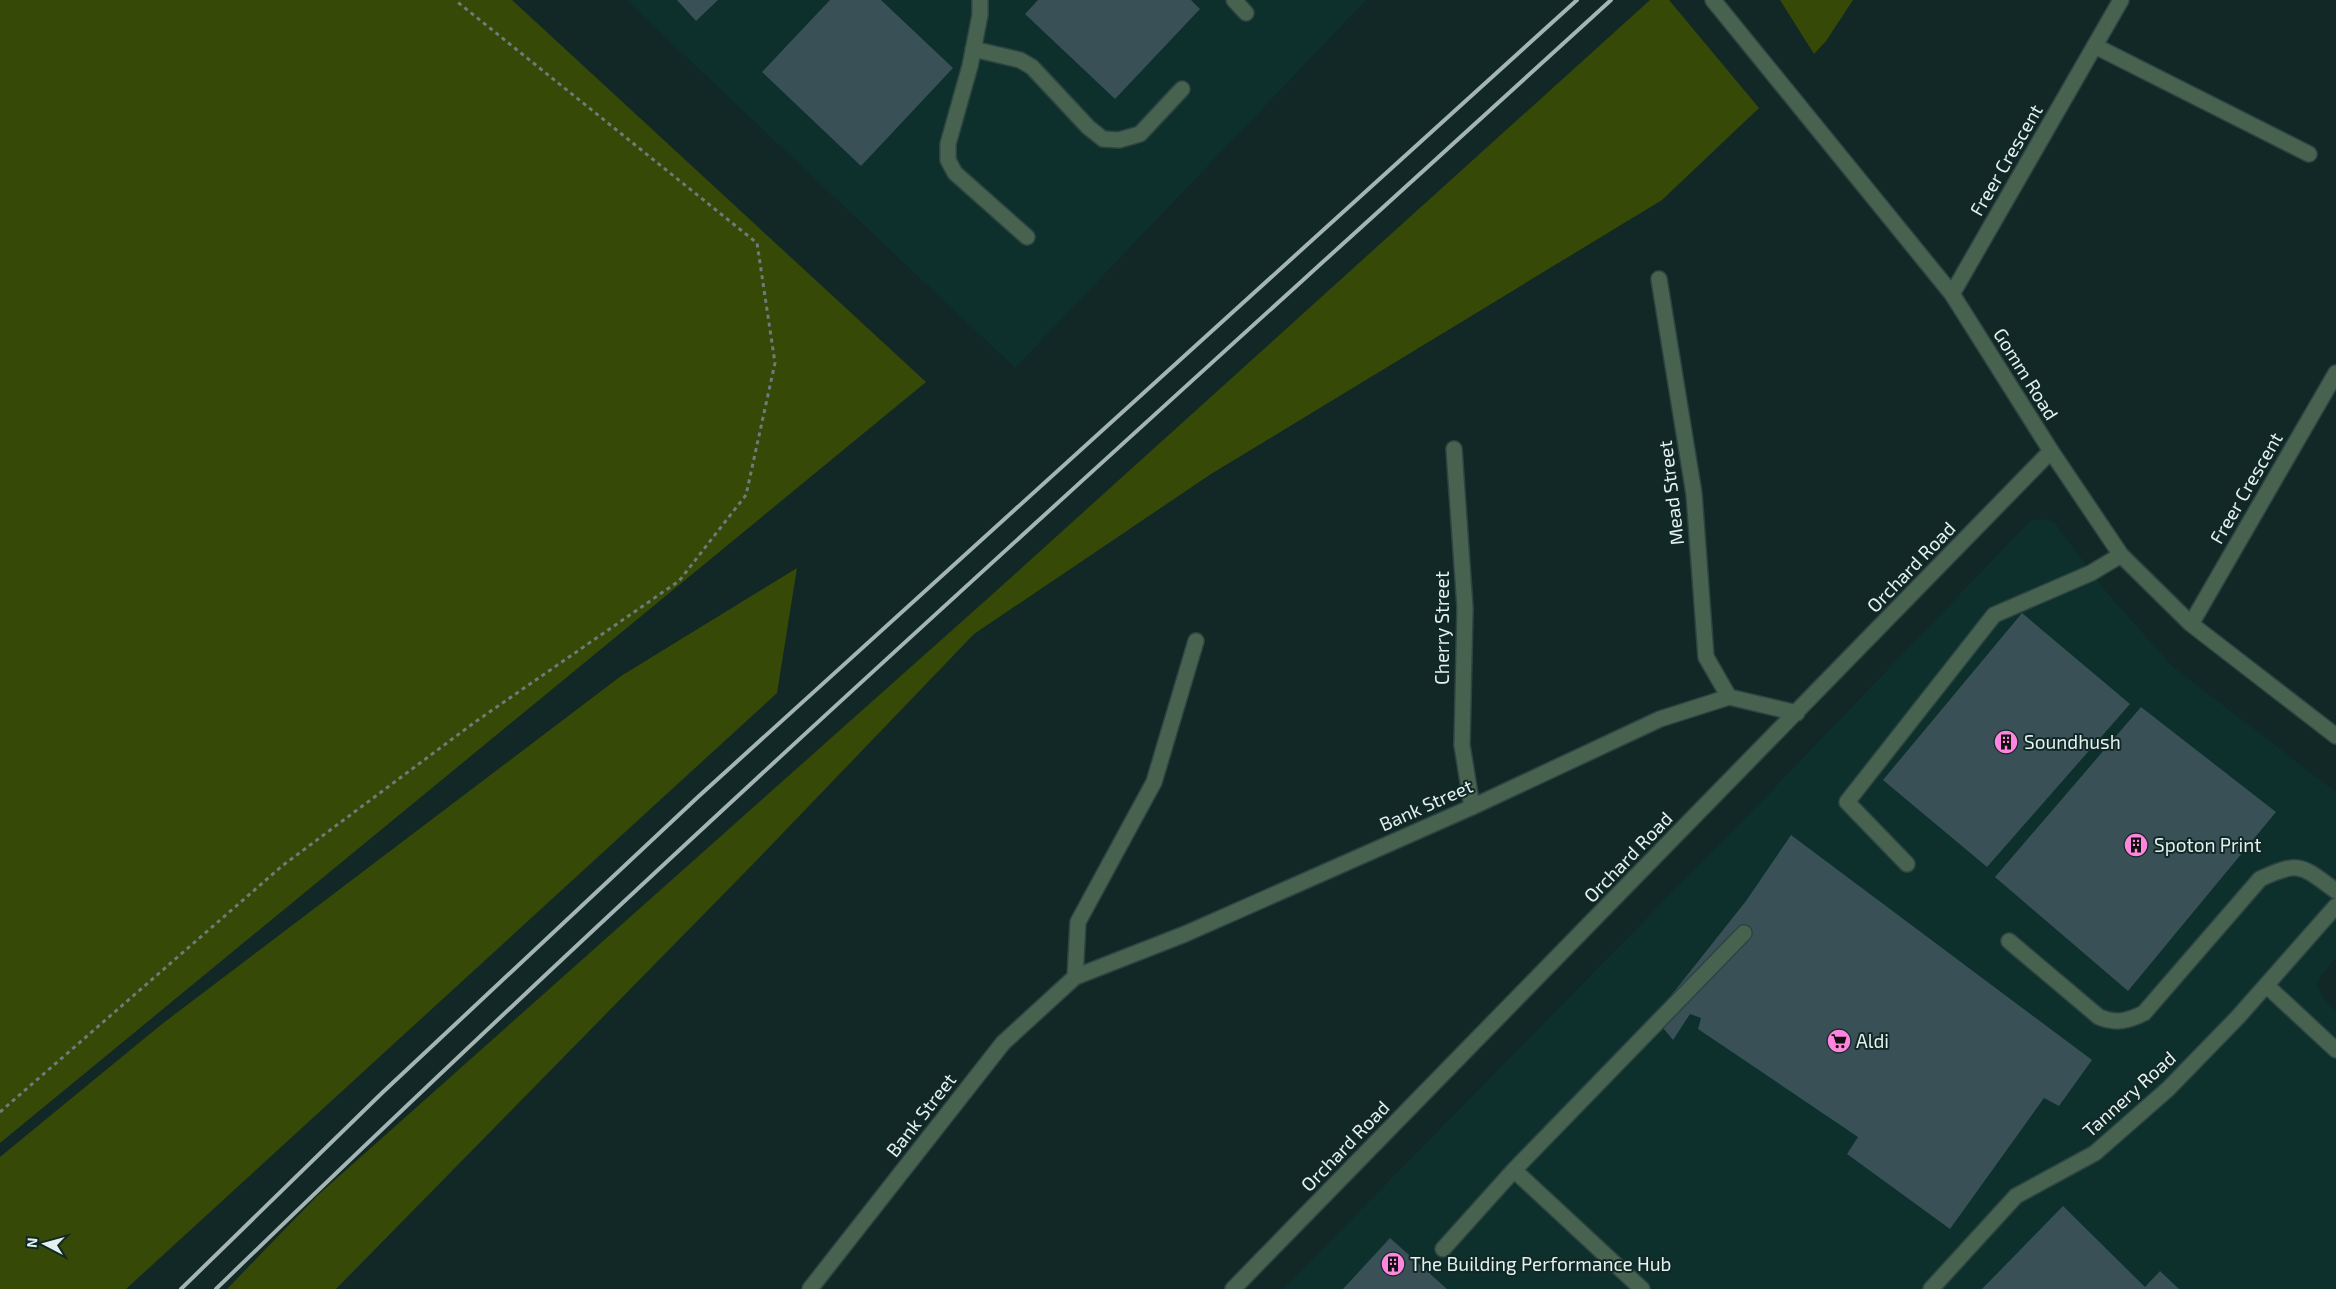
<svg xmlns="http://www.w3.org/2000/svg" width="2336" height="1289" font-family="'Exo 2',sans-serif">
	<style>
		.built { fill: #0d302c }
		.green { fill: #374907 }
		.building { fill: #385056 }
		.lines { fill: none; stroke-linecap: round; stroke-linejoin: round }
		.minor-casing { stroke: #2e4442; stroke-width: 18 }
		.path { stroke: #6a7d7b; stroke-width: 3; stroke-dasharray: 4 4; stroke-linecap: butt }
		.minor { stroke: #476350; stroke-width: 15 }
		.rail { stroke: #a4b5b3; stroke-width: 4 }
		.labels { text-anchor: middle; stroke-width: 4; stroke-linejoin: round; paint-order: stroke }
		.street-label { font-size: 19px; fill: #e3f1ef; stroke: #112826 }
		.poi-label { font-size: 19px; fill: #e3f1ef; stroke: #112826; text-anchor: start }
	</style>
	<rect width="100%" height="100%" fill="#112826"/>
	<path class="built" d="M 626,0 L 1366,0 L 1015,368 Z
		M 2045,519 L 2054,522 L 2108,594 L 2173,667 L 2336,792 L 2336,958 L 2320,977 L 2317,987 L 2328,1004 L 2336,1011 L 2336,1289 L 1283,1289 L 1756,807 L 2030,521 Z"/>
	<path class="green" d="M 0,0 L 512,0 L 926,382 L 0,1143 Z
		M 1650,0 L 1669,0 L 1759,108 L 1662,200 L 1211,474 L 974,634 L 756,861 L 336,1289 L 227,1289 L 318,1195 L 995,592 Z
		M 1780,0 L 1853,0 L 1826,41 L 1814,54 Z
		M 797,568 L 777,693 L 126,1289 L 0,1289 L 0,1157 L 162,1024 L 621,676 Z"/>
	<path class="building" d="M 677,0 L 718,0 L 696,21 Z
		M 830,0 L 881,0 L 953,68 L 861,166 L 762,72 Z
		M 1038,0 L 1191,0 L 1200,9 L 1115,99 L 1025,14 Z
		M 2022,613 L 2130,704 L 1987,867 L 1883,780 Z
		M 2141,707 L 2276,812 L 2128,991 L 1995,877 Z
		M 1791,835 L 2092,1060 L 2059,1106 L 2044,1098 L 1950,1229 L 1847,1154 L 1858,1137 L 1698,1029 L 1701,1018 L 1690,1014 L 1673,1040 L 1654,1017 L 1746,901 Z
		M 2063,1206 L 2145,1287 L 2160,1271 L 2179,1289 L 1982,1289 Z
		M 1390,1238 L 1447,1289 L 1343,1289 Z"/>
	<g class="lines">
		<g class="minor-casing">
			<path id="minor" d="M 980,0 L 980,15 L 970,66 L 948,144 L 948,160 L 955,173 L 1027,237
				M 1234,0 L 1246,13
				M 1713,0 L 1952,294 L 2051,451 L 2121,555 L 2191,624 L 2336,736
				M 2095,46 L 2309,154
				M 973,49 L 1020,60 L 1032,67 L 1088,127 L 1103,139 L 1119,140 L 1140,134 L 1182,89
				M 1659,279 L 1694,494 L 1706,657 L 1729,697
				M 1952,294 L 2121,0
				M 1454,449 L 1465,608 L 1462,745 L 1472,807
				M 2191,624 L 2336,373
				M 1907,864 L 1847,802 L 1994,615 L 2091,573 L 2121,555
				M 2009,941 L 2099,1017 C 2116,1024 2128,1021 2144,1013 L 2260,879 C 2300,860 2302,866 2336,891
				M 1075,977 L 1078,922 L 1154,782 L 1196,641
				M 2266,985 L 2336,1050
				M 1514,1170 L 1642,1289
				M 1443,1249 L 1514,1170 L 1744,933
				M 810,1289 L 1003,1043 L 1075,977 L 1185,934 L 1472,807 L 1660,719 L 1729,697 L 1797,713
				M 1233,1289 L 2051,451
				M 1931,1289 L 2016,1196 L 2095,1153 L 2168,1089 L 2238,1017 L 2336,906"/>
		</g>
		<path class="path" d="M 0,1112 L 282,866 L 475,722 L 679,581 L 746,495 L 775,363 L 757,243 L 455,0"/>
		<use href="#minor" class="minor"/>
		<path class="rail" d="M 181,1289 L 383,1092 L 699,796 L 1577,0
			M 216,1289 C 670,848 1143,427 1611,0"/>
	</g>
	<defs>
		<g id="building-disc" transform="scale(1.25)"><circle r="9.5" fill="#ff85de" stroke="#112826"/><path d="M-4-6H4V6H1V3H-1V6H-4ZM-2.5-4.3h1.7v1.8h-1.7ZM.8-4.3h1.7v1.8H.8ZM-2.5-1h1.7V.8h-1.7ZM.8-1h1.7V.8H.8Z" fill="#111"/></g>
		<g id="supermarket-disc" transform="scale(1.25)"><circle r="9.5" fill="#ff85de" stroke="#112826"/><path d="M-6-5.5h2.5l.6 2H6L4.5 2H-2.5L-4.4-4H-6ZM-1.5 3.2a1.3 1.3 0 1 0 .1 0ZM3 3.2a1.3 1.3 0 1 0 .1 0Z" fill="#111"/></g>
	</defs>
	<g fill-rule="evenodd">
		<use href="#building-disc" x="2006" y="742"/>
		<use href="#building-disc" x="2136" y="845"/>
		<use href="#supermarket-disc" x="1839" y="1041"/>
		<use href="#building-disc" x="1393" y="1264"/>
	</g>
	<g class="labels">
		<g class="street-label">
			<text transform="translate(2006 160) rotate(-60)" y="7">Freer Crescent</text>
			<text transform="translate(2026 374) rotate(58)" y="7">Gomm Road</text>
			<text transform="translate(2246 488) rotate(-60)" y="7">Freer Crescent</text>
			<text transform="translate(1671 493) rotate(-97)" y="7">Mead Street</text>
			<text transform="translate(1911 567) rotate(-46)" y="7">Orchard Road</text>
			<text transform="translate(1442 628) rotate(-90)" y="7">Cherry Street</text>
			<text transform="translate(1426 805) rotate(-24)" y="7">Bank Street</text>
			<text transform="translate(1628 857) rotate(-46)" y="7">Orchard Road</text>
			<text transform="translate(2129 1094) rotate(-42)" y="7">Tannery Road</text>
			<text transform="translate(921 1115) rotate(-52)" y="7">Bank Street</text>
			<text transform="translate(1345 1146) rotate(-46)" y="7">Orchard Road</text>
		</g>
		<g class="poi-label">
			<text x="2024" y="749">Soundhush</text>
			<text x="2154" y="852">Spoton Print</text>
			<text x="1856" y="1048">Aldi</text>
			<text x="1410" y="1271">The Building Performance Hub</text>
		</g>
	</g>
	<g transform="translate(45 1244) rotate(276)" stroke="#112826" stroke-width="4" paint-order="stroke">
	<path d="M0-4L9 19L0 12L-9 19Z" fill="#e3f1ef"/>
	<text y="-8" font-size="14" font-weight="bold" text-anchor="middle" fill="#e3f1ef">N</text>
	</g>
</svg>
